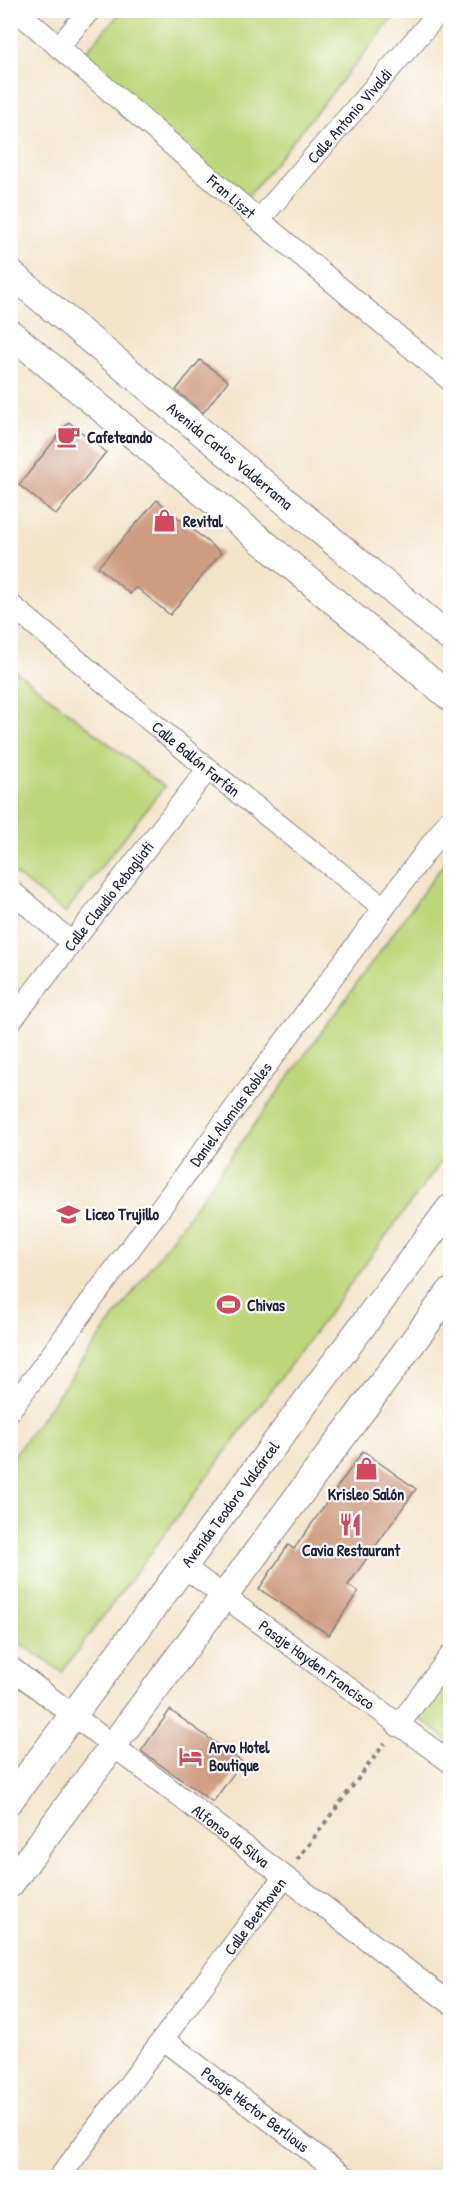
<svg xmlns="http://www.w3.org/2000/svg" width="461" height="2188" viewBox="0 0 461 2188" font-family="'Patrick Hand',sans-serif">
<rect width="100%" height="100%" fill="#fff"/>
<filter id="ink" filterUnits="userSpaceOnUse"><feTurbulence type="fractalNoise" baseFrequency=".0167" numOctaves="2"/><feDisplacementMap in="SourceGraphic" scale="12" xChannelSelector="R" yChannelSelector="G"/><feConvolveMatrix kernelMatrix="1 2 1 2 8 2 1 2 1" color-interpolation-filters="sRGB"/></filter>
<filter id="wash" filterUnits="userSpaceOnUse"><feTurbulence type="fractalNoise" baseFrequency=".008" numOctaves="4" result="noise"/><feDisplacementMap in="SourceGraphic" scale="24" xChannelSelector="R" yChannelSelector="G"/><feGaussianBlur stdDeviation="1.35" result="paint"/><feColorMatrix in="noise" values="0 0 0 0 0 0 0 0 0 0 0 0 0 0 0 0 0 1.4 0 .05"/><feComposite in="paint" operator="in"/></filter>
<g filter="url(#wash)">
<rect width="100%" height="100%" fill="#f2e4c9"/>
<path fill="#bed67a" stroke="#707c5a" stroke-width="1.5" d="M 393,10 L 396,14 L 246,199 L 79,59 L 122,11 Z
M 16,671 L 164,787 L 65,913 L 11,871 L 10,679 Z
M 450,855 L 450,1150 L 62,1672 L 11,1637 L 11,1460 Z
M 450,1672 L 450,1742 L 417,1716 Z"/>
<g id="blocks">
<path fill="#cd9c81" d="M 200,360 L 228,381 L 203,413 L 176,390 Z
M 69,422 L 106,452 L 56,515 L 19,485 Z
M 157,500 L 221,553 L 170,615 L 136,587 L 130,594 L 98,567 Z
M 363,1451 L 416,1489 L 348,1585 L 358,1592 L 329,1635 L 259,1589 L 288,1545 L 294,1549 Z
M 170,1710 L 242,1762 L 213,1802 L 141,1751 Z"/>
</g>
</g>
<g filter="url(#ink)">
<use href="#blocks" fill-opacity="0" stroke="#8a8382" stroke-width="1.5"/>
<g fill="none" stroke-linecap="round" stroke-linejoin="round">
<defs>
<g id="minor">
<path id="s1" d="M 16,10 L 259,220 L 450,380"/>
<path d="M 58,47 L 90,10"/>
<path id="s2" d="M 259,220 L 441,10"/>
<path id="s3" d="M 10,604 L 208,769 L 384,908"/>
<path d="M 10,890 L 72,943"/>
<path id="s4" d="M 10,1022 L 208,769"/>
<path id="s5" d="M 10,1410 L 450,819"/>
<path id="s6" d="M 184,1567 L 450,1762"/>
<path id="s7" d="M 10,1667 L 450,2003"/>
<path d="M 398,1726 L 450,1656"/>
<path id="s8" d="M 163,2039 L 346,2178"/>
<path id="s9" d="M 59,2178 L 284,1877"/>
</g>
<g id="tertiary">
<path id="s10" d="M 10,273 L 450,638"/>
<path d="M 10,333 L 450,697"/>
<path id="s11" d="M 10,1800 L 450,1208"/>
<path d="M 10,1884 L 450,1292"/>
</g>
</defs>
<use href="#minor" stroke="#8a8382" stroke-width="23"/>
<use href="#tertiary" stroke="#8a8382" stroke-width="29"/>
<path stroke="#8a8382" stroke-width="4" stroke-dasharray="4.5 4.5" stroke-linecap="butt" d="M 297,1860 L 385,1743"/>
<use href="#minor" stroke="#fff" stroke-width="21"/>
<use href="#tertiary" stroke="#fff" stroke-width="27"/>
</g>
</g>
<defs>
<symbol id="cafe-bare" viewBox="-9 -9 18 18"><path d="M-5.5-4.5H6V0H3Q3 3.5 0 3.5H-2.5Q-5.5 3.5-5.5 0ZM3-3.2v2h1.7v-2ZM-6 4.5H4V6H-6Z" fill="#d1495b" stroke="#fff" stroke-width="2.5" paint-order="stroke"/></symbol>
<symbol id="shop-bare" viewBox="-9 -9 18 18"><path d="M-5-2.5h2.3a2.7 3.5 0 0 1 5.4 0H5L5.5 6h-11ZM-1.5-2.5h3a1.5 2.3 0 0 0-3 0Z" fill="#d1495b" stroke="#fff" stroke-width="2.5" paint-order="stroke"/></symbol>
<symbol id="school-bare" viewBox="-9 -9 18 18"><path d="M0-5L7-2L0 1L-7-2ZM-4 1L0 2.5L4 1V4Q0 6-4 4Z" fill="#d1495b" stroke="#fff" stroke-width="2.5" paint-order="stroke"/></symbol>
<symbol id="stadium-bare" viewBox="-9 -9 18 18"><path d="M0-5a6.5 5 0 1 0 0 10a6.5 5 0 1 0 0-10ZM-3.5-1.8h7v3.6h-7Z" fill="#d1495b" stroke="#fff" stroke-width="2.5" paint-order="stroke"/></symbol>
<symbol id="restaurant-bare" viewBox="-9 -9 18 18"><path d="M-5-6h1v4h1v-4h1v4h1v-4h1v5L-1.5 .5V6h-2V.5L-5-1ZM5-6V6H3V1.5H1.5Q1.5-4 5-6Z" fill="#d1495b" stroke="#fff" stroke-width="2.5" paint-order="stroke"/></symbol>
<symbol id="hotel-bare" viewBox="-9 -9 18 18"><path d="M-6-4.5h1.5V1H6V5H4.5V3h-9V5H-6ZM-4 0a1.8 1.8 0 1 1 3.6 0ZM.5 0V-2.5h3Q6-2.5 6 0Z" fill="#d1495b" stroke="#fff" stroke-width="2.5" paint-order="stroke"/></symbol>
</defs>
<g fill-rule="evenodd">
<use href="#cafe-bare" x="52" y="420" width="33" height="33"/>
<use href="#shop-bare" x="148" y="504" width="33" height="33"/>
<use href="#school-bare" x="52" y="1198" width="33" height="33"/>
<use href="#stadium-bare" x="212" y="1288" width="33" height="33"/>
<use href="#shop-bare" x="350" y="1452" width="33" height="33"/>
<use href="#restaurant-bare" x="334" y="1508" width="33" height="33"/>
<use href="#hotel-bare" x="174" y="1740" width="33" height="33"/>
</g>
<g text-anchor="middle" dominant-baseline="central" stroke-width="4.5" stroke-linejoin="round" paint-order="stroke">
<g font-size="16" fill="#22223b" stroke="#fff">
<text stroke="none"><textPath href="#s2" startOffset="138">Calle Antonio Vivaldi</textPath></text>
<text stroke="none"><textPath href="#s1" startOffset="285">Fran Liszt</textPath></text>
<text stroke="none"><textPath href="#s10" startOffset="286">Avenida Carlos Valderrama</textPath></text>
<text stroke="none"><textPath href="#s3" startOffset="242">Calle Ballón Farfán</textPath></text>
<text stroke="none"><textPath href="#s4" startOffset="160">Calle Claudio Rebagliati</textPath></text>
<text stroke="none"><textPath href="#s5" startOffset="369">Daniel Alomias Robles</textPath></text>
<text stroke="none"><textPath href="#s11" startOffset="369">Avenida Teodoro Valcárcel</textPath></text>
<text stroke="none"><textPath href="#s6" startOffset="165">Pasaje Hayden Francisco</textPath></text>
<text stroke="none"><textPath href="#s7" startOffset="278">Alfonso da Silva</textPath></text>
<text stroke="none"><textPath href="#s9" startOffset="327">Calle Beethoven</textPath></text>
<text stroke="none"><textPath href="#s8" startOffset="116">Pasaje Héctor Berlious</textPath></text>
</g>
<g font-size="16" font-weight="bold" fill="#22223b" stroke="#fff" text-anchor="start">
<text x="87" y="437">Cafeteando</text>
<text x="183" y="521">Revital</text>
<text x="86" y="1214">Liceo Trujillo</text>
<text x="247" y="1305">Chivas</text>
<text x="366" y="1494" text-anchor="middle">Krisleo Salón</text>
<text x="351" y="1550" text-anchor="middle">Cavia Restaurant</text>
<text x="209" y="1747">Arvo Hotel<tspan x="209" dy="18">Boutique</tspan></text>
</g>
</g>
<rect width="461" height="2188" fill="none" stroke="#fff" stroke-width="36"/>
</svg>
